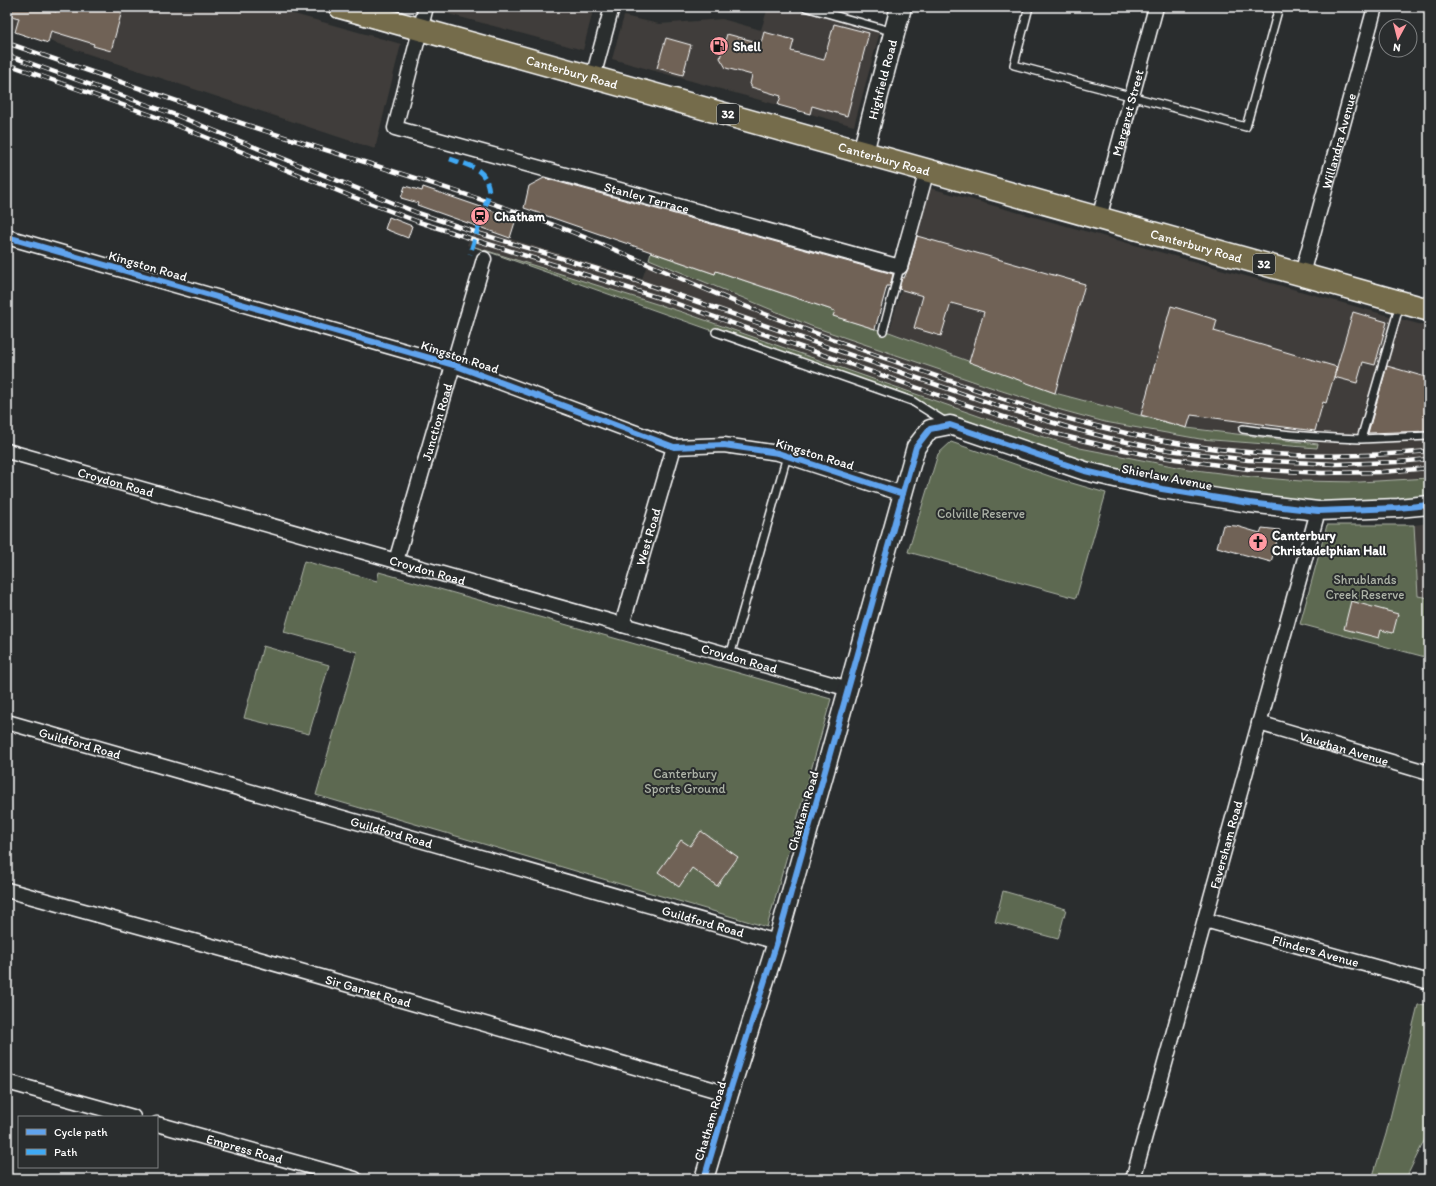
<svg xmlns="http://www.w3.org/2000/svg" width="1436" height="1186" viewBox="0 0 1436 1186" font-family="Itim,sans-serif">
<rect width="100%" height="100%" fill="#2a2d2e"/>
<filter id="ink" filterUnits="userSpaceOnUse"><feTurbulence type="fractalNoise" baseFrequency=".025" numOctaves="2"/><feDisplacementMap in="SourceGraphic" scale="8" xChannelSelector="R" yChannelSelector="G"/><feConvolveMatrix kernelMatrix="1 2 1 2 8 2 1 2 1" color-interpolation-filters="sRGB"/></filter>
<g filter="url(#ink)">
<path fill="#3f3d3a" d="M 7,7 L 269,7 L 401,44 L 375,149 L 7,27 Z
M 442,7 L 594,7 L 583,50 L 441,12 Z
M 768,7 L 803,7 L 881,28 L 854,126 L 612,59 L 624,16 L 659,24 L 722,19 L 761,30 Z
M 930,188 L 1429,327 L 1429,478 L 1360,482 L 1301,481 L 1252,477 L 1188,469 L 1080,448 L 1004,425 L 682,312 L 467,245 L 475,228 L 642,279 L 649,259 L 759,305 L 996,389 L 1105,422 L 1200,439 L 1300,448 L 1318,444 L 1187,428 L 1055,393 L 889,332 Z
M 1429,523 L 1429,598 L 1418,596 L 1414,525 Z"/>
<path fill="#5d6951" stroke="#aeb4a8" d="M 475,247 L 682,312 L 1004,425 L 1080,448 L 1188,469 L 1252,477 L 1301,481 L 1360,482 L 1429,478 L 1429,498 L 1309,504 L 1206,490 L 1083,463 L 1021,441 L 911,406 L 912,401 Z
M 651,252 L 715,274 L 716,271 L 835,311 L 834,316 L 875,329 L 889,332 L 1055,393 L 1187,428 L 1318,444 L 1317,448 L 1200,439 L 1105,422 L 1061,410 L 996,389 L 811,326 L 649,259 Z
M 951,442 L 1058,479 L 1106,493 L 1076,598 L 908,552 L 938,454 Z
M 1327,525 L 1414,525 L 1418,596 L 1429,598 L 1429,658 L 1300,624 Z
M 304,561 L 377,581 L 379,572 L 831,699 L 767,927 L 316,795 L 357,652 L 284,632 Z
M 263,646 L 329,665 L 309,734 L 244,718 Z
M 1003,891 L 1066,909 L 1058,939 L 995,922 Z
M 1429,1004 L 1429,1131 L 1408,1174 L 1407,1179 L 1372,1179 L 1386,1134 L 1418,1005 Z"/>
<path fill="#6f6256" stroke="#fff" d="M 7,7 L 41,7 L 56,12 L 58,7 L 123,7 L 111,51 L 93,46 L 94,44 L 51,31 L 48,43 L 15,32 L 19,18 L 7,15 Z
M 834,24 L 869,33 L 847,116 L 812,106 L 810,114 L 778,105 L 781,96 L 751,87 L 751,85 L 750,84 L 752,75 L 726,68 L 720,58 L 727,34 L 761,43 L 764,32 L 794,40 L 791,51 L 824,60 Z
M 666,38 L 691,45 L 683,75 L 657,68 Z
M 544,178 L 893,274 L 890,286 L 887,286 L 875,329 L 833,316 L 835,311 L 716,271 L 715,274 L 524,208 L 529,186 Z
M 405,186 L 422,191 L 423,187 L 516,219 L 510,238 L 417,205 L 418,203 L 401,198 Z
M 389,217 L 412,226 L 408,238 L 385,229 Z
M 917,236 L 1085,284 L 1055,393 L 969,362 L 984,312 L 951,303 L 941,336 L 914,328 L 923,296 L 899,289 L 902,277 L 904,278 L 908,269 Z
M 1171,306 L 1217,320 L 1214,331 L 1337,367 L 1326,403 L 1323,402 L 1315,431 L 1191,415 L 1187,428 L 1141,415 Z
M 1353,312 L 1387,322 L 1375,365 L 1363,362 L 1357,383 L 1334,377 Z
M 1387,366 L 1429,378 L 1429,431 L 1368,433 Z
M 1223,525 L 1236,526 L 1260,533 L 1262,528 L 1280,530 L 1271,562 L 1217,547 Z
M 1351,601 L 1398,614 L 1393,633 L 1381,630 L 1379,638 L 1344,629 Z
M 701,831 L 738,857 L 717,886 L 692,868 L 679,887 L 658,872 L 681,840 L 690,846 Z"/>
<g fill="none" stroke-linecap="round" stroke-linejoin="round">
<defs>
<path id="service" d="M 805,7 L 894,32
M 1029,7 L 1014,65 L 1246,127 L 1279,7
M 883,331 L 900,267
M 716,332 L 912,401 L 947,423
M 1243,429 C 1282,435 1321,438 1361,439 L 1400,304
M 1361,439 L 1429,436
M 730,656 L 787,456"/>
<g id="minor">
<path id="s1" d="M 426,7 L 395,128 L 900,267 L 927,170"/>
<path d="M 593,77 L 612,7"/>
<path id="s2" d="M 1099,218 L 1156,7"/>
<path d="M 7,237 L 454,365 L 674,447 L 724,445 L 778,453 L 903,494"/>
<path id="s3" d="M 1302,274 L 1375,7"/>
<path id="s4" d="M 7,451 L 849,689"/>
<path id="s5" d="M 396,561 L 484,259"/>
<path id="s6" d="M 622,625 L 674,447"/>
<path id="s7" d="M 7,722 L 777,942"/>
<path id="s8" d="M 1259,723 L 1429,773"/>
<path id="s9" d="M 7,890 L 248,956 L 729,1094"/>
<path id="s10" d="M 1205,920 L 1426,981"/>
<path d="M 7,1082 L 133,1117"/>
<path id="s11" d="M 157,1124 L 355,1179"/>
<path id="s12" d="M 1133,1179 L 1318,511"/>
</g>
<path id="tertiary" d="M 704,1179 L 729,1094 L 777,942 L 916,447 L 930,429 L 950,425 L 1085,471 L 1162,489 L 1249,503 L 1318,511 L 1398,508 L 1429,505"/>
<g id="secondary">
<path id="s13" d="M 863,152 L 901,7"/>
</g>
<g id="primary">
<path id="s14" d="M 340,7 L 1429,310"/>
</g>
</defs>
<use href="#service" stroke="#fff" stroke-width="10"/>
<use href="#minor" stroke="#fff" stroke-width="17"/>
<use href="#tertiary" stroke="#fff" stroke-width="21"/>
<use href="#secondary" stroke="#fff" stroke-width="23"/>
<use href="#primary" stroke="#fff" stroke-width="25"/>
<use href="#service" stroke="#2a2d2e" stroke-width="7"/>
<use href="#minor" stroke="#2a2d2e" stroke-width="14"/>
<use href="#tertiary" stroke="#2a2d2e" stroke-width="18"/>
<use href="#secondary" stroke="#2a2d2e" stroke-width="20"/>
<use href="#primary" stroke="#746c4b" stroke-width="22"/>
<defs>
<path id="rail" d="M 7,43 C 85,69 163,97 241,123 C 345,157 451,187 554,225 C 617,249 678,278 740,304 C 798,328 857,348 916,369 C 980,391 1043,414 1109,429 C 1213,455 1322,461 1429,451
M 7,55 L 173,114 L 418,213 L 481,234 L 637,281 L 998,406 L 1074,429 L 1113,439 L 1161,449 L 1248,460 L 1336,464 L 1398,462 L 1429,459
M 7,64 L 151,115 L 353,197 L 419,222 L 669,301 L 961,403 L 1056,434 L 1106,446 L 1153,456 L 1248,469 L 1322,473 L 1382,472 L 1429,468"/>
</defs>
<use href="#rail" stroke="#fff" stroke-width="4.5"/>
<use href="#rail" stroke="#2a2d2e" stroke-width="3" stroke-dasharray="9" stroke-linecap="butt"/>
<path stroke="#3fa9f5" stroke-width="5" stroke-dasharray="10 5" stroke-linecap="butt" d="M 450,159 C 470,166 488,168 489,194 L 470,254"/>
<defs>
<path id="cycleway" d="M 7,237 L 454,365 L 674,447 L 724,445 L 778,453 L 903,494
M 704,1179 L 729,1094 L 777,942 L 916,447 L 930,429 L 950,425 L 1085,471 L 1162,489 L 1249,503 L 1318,511 L 1398,508 L 1429,505"/>
</defs>
<use href="#cycleway" stroke="#2a2d2e" stroke-width="8"/>
<use href="#cycleway" stroke="#60a3ed" stroke-width="6"/>
</g>
</g>
<defs>
<symbol id="fuel-disc" viewBox="-11 -11 22 22"><circle r="9.5" fill="#ff9aa2" stroke="#2a2d2e"/><path d="M-5.5-6h7V0h2V4h1.3V-2.5L3-4.5l.8-.8L6-3V5H2.5V1h-1V6h-7ZM-4.2-4.7v3.2H.2V-4.7Z" fill="#111"/></symbol>
<symbol id="station-disc" viewBox="-11 -11 22 22"><circle r="9.5" fill="#ff9aa2" stroke="#2a2d2e"/><path d="M-3-6H3Q5-6 5-4V2Q5 4 3 4L4.5 6H3L1.5 4h-3L-3 6H-4.5L-3 4Q-5 4-5 2V-4Q-5-6-3-6ZM-3.5-4v3h7v-3ZM-3.5 1v1.5H-2V1ZM2 1v1.5H3.5V1Z" fill="#111"/></symbol>
<symbol id="church-disc" viewBox="-11 -11 22 22"><circle r="9.5" fill="#ff9aa2" stroke="#2a2d2e"/><path d="M-1.2-6h2.4v3.5h3.3v2.4h-3.3V6h-2.4V-.1h-3.3v-2.4h3.3Z" fill="#111"/></symbol>
</defs>
<g fill-rule="evenodd">
<use href="#fuel-disc" x="708" y="35" width="22" height="22"/>
<use href="#station-disc" x="469" y="205" width="22" height="22"/>
<use href="#church-disc" x="1247" y="531" width="22" height="22"/>
</g>
<g text-anchor="middle" dominant-baseline="central" stroke-width="4" stroke-linejoin="round" paint-order="stroke">
<g fill="#2a2d2e" stroke="#bfc0c0" stroke-width="1">
<rect x="717" y="104" width="22" height="20" rx="3"/>
<rect x="1253" y="254" width="22" height="20" rx="3"/>
</g>
<g font-size="12" font-weight="bold" fill="#fff">
<text x="728" y="114">32</text>
<text x="1264" y="264">32</text>
</g>
<g font-size="13" font-weight="bold" fill="#fff" stroke="#2a2d2e" text-anchor="start">
<text x="733" y="46">Shell</text>
<text x="494" y="216">Chatham</text>
<text x="1272" y="535">Canterbury<tspan x="1272" dy="15">Christadelphian Hall</tspan></text>
</g>
<g font-size="13" fill="#fff" stroke="#2a2d2e">
<text stroke="none"><textPath href="#s14" startOffset="241">Canterbury Road</textPath></text>
<text stroke="none"><textPath href="#s13" startOffset="75">Highfield Road</textPath></text>
<text stroke="none"><textPath href="#s2" startOffset="109">Margaret Street</textPath></text>
<text stroke="none"><textPath href="#s3" startOffset="138">Willandra Avenue</textPath></text>
<text stroke="none"><textPath href="#s14" startOffset="565">Canterbury Road</textPath></text>
<text stroke="none"><textPath href="#s1" startOffset="386">Stanley Terrace</textPath></text>
<text stroke="none"><textPath href="#s14" startOffset="889">Canterbury Road</textPath></text>
<text transform="translate(148 266) rotate(16)">Kingston Road</text>
<text transform="translate(460 357) rotate(18)">Kingston Road</text>
<text stroke="none"><textPath href="#s5" startOffset="145">Junction Road</textPath></text>
<text transform="translate(815 454) rotate(17)">Kingston Road</text>
<text transform="translate(1167 477) rotate(11)">Shierlaw Avenue</text>
<text stroke="none"><textPath href="#s4" startOffset="113">Croydon Road</textPath></text>
<text stroke="none"><textPath href="#s6" startOffset="92">West Road</textPath></text>
<text stroke="none"><textPath href="#s4" startOffset="437">Croydon Road</textPath></text>
<text stroke="none"><textPath href="#s4" startOffset="761">Croydon Road</textPath></text>
<text stroke="none"><textPath href="#s7" startOffset="76">Guildford Road</textPath></text>
<text stroke="none"><textPath href="#s8" startOffset="89">Vaughan Avenue</textPath></text>
<text transform="translate(803 811) rotate(-74)">Chatham Road</text>
<text stroke="none"><textPath href="#s7" startOffset="400">Guildford Road</textPath></text>
<text stroke="none"><textPath href="#s12" startOffset="347">Faversham Road</textPath></text>
<text stroke="none"><textPath href="#s7" startOffset="724">Guildford Road</textPath></text>
<text stroke="none"><textPath href="#s10" startOffset="115">Flinders Avenue</textPath></text>
<text stroke="none"><textPath href="#s9" startOffset="375">Sir Garnet Road</textPath></text>
<text transform="translate(710 1121) rotate(-73)">Chatham Road</text>
<text stroke="none"><textPath href="#s11" startOffset="91">Empress Road</textPath></text>
</g>
<g font-size="13" fill="#aeb4a8" stroke="#2a2d2e">
<text x="981" y="513">Colville Reserve</text>
<text x="1365" y="579">Shrublands<tspan x="1365" dy="15">Creek Reserve</tspan></text>
<text x="685" y="773">Canterbury<tspan x="685" dy="15">Sports Ground</tspan></text>
</g>
</g>
<rect width="1436" height="1186" fill="none" stroke="#2a2d2e" stroke-width="24"/>
<rect x="12" y="12" width="1412" height="1162" fill="none" stroke="#fff" stroke-width="1.5" filter="url(#ink)"/>
<rect x="18" y="1116" width="140" height="52" fill="#2a2d2e" stroke="#7f8182"/>
<rect x="26" y="1129" width="20" height="6" fill="#60a3ed" stroke="#7f8182"/>
<text x="54" y="1136" font-size="12" fill="#ffffff">Cycle path</text>
<rect x="26" y="1149" width="20" height="6" fill="#3fa9f5" stroke="#7f8182"/>
<text x="54" y="1156" font-size="12" fill="#ffffff">Path</text>
<g transform="translate(1398 38) rotate(187)"><circle r="19" fill="#2a2d2e" stroke="#7f8182"/>
<path d="M0-3L7 15L0 10L-7 15Z" fill="#ff9aa2"/>
<text y="-6" font-size="11" font-weight="bold" text-anchor="middle" fill="#ffffff">N</text>
</g>
</svg>
